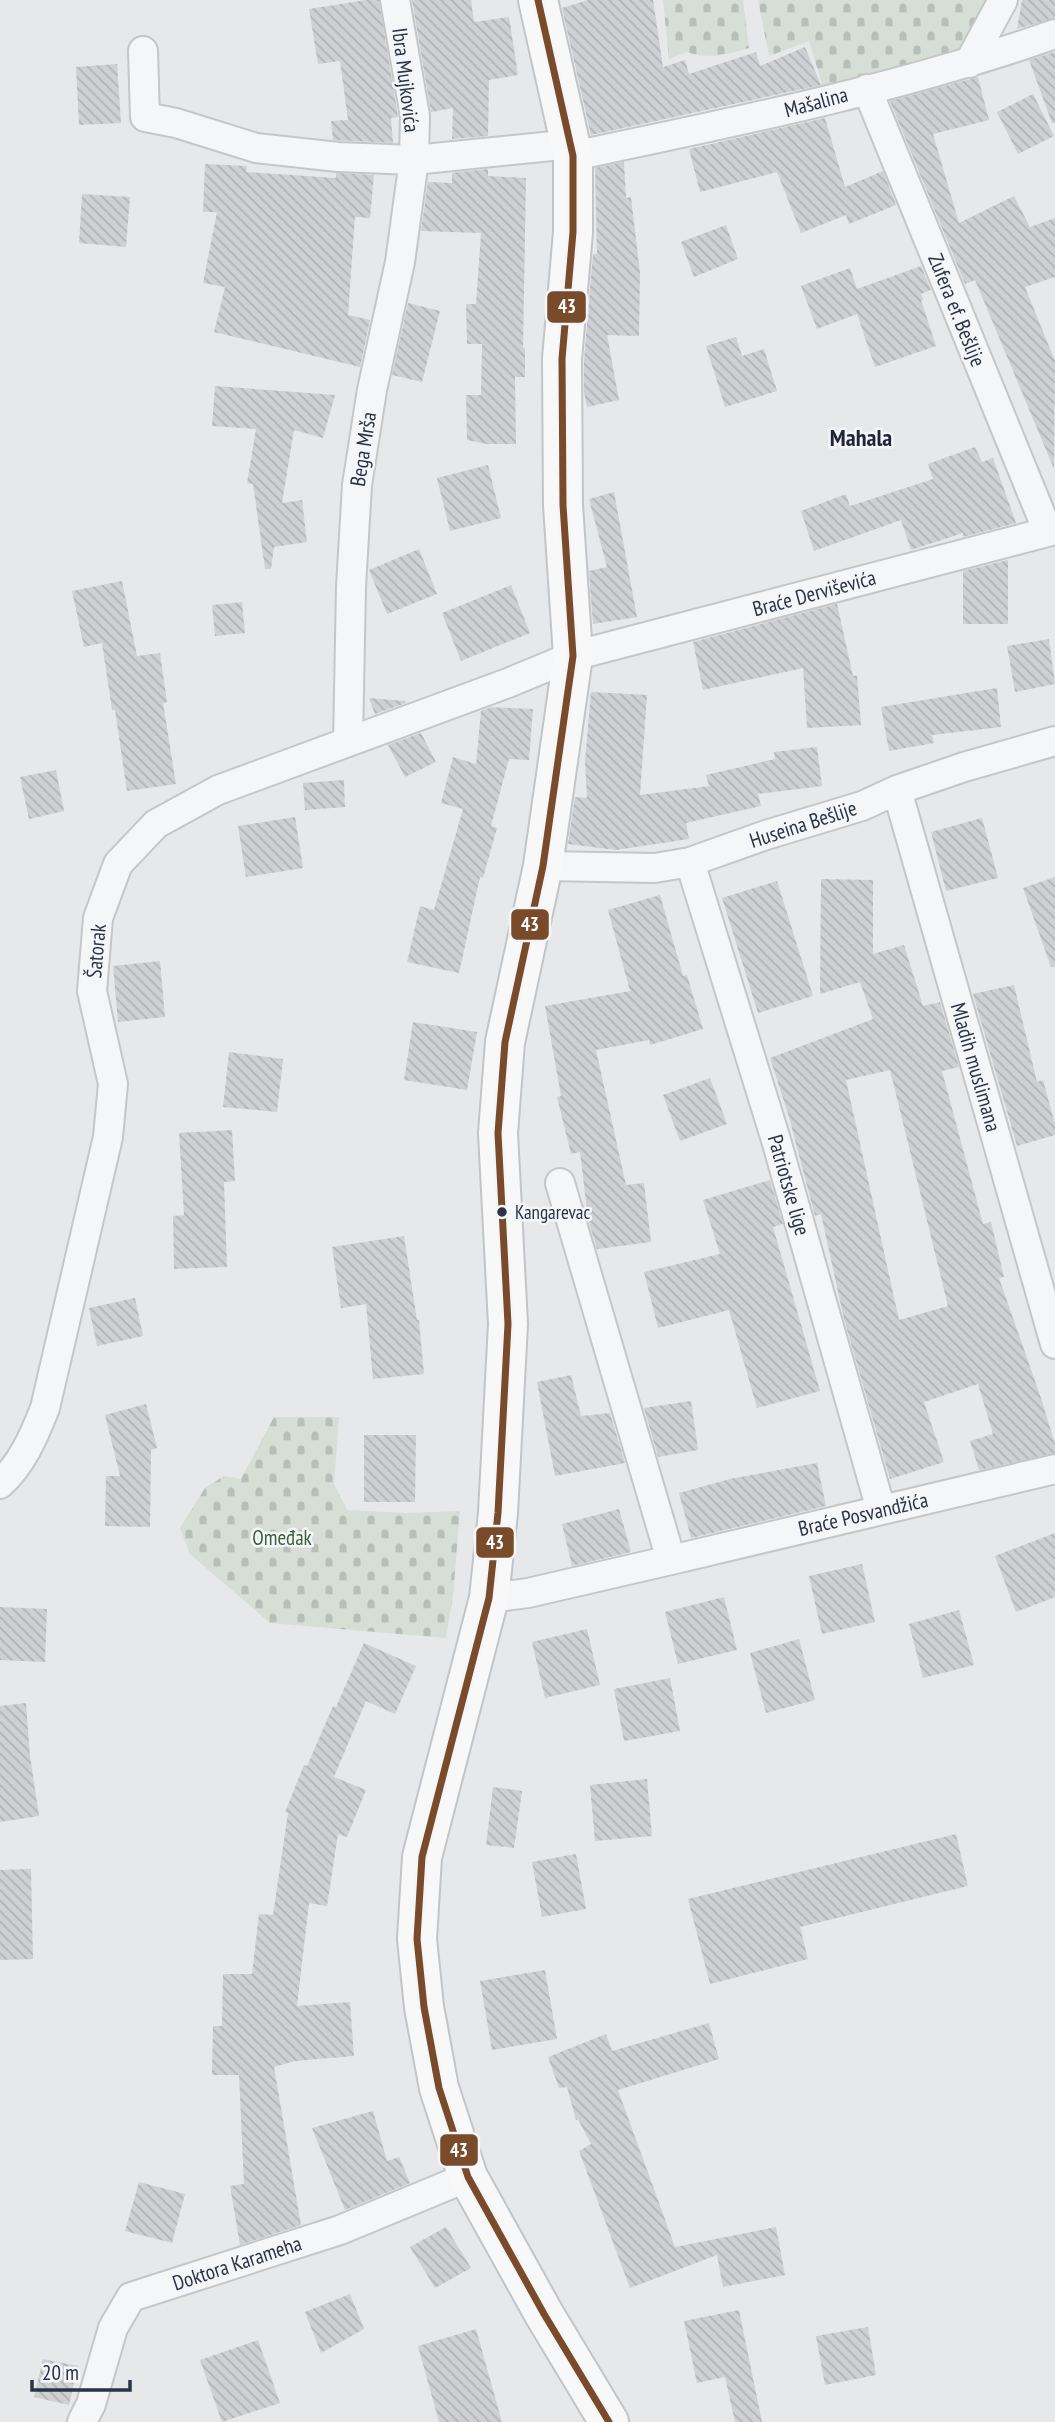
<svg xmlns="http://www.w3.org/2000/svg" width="1055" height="2422" viewBox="0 0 1055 2422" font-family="'PT Sans Narrow',sans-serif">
<defs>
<pattern id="cemetery-stones" width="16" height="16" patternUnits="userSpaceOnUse" patternTransform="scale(1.75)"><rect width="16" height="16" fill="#d6ded6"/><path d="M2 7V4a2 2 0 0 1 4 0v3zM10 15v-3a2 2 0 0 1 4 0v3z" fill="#b8bfb9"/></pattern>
<pattern id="building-back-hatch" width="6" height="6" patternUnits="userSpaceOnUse" patternTransform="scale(1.75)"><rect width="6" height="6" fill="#ced0d3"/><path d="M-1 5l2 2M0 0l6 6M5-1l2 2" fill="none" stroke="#b1b3b6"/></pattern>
</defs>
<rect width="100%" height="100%" fill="#e6e8ea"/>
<path fill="url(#cemetery-stones)" d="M 663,0 L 743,0 L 749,48 C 727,54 708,60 687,52 L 669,59 Z
M 758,0 L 1002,0 L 969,63 L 827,100 L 809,41 L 769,56 Z
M 274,1417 L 339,1417 L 334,1484 L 347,1510 L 407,1513 L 460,1511 L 453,1596 L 446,1638 L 270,1623 L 190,1554 L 180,1528 L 205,1488 L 224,1476 L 241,1479 Z"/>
<path fill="url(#building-back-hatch)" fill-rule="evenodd" d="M 366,0 L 379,0 L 398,117 L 391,118 L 393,143 L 333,140 L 331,121 L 348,120 L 340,61 L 318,64 L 309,9 Z
M 412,0 L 471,0 L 474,22 L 509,17 L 518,75 L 489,80 L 488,136 L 452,139 L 453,108 L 431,112 Z
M 588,0 L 653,0 L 663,67 L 685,60 L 689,74 L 756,52 L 760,66 L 805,47 L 821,85 L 591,135 L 562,8 Z
M 1022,0 L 1055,0 L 1055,18 L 1017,29 Z
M 1055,52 L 1055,123 L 1052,123 L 1029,60 Z
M 117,64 L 121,123 L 79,125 L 76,67 Z
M 978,77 L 989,120 L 933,134 L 959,223 L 1014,196 L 1030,227 L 1055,218 L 1055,277 L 1025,287 L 1055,361 L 1054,469 L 975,280 L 965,284 L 890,101 Z
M 1033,94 L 1054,136 L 1018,154 L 997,112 Z
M 825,118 L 845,187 L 883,171 L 896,205 L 849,224 L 846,215 L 801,233 L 777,172 L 700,192 L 689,149 Z
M 624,162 L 626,198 L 631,197 L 640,273 L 639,336 L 607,335 L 619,400 L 587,407 L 584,392 L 584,360 L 593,254 L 597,254 L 595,168 Z
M 205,164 L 247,166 L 246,172 L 336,178 L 336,173 L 374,175 L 370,218 L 355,217 L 348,315 L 370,320 L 360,367 L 214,332 L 225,287 L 203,283 L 217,212 L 203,212 Z
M 488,169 L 488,176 L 526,178 L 523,348 L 525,348 L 525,377 L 515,377 L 516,444 L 487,444 L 467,440 L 466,395 L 481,395 L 482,344 L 467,344 L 466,304 L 476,304 L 481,233 L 421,231 L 428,182 L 452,183 L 452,173 Z
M 82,194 L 130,197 L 126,247 L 79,243 Z
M 726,225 L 738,259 L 694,277 L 681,242 Z
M 921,266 L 931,290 L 921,294 L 923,300 L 921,300 L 936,346 L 875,367 L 857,314 L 817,329 L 801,286 L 850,268 L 857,289 Z
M 408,303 L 440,311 L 422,382 L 392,375 Z
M 736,337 L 742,356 L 764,349 L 777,391 L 725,407 L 706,346 Z
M 215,386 L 335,395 L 323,438 L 294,430 L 282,503 L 302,500 L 307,542 L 274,547 L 271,569 L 265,569 L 253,484 L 247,483 L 256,429 L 212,426 Z
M 975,447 L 982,462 L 993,458 L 1016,523 L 963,537 L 963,533 L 911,550 L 901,520 L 814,551 L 801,511 L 846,494 L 850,506 L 933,479 L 928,464 Z
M 488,465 L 501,518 L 450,531 L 437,478 Z
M 614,492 L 637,617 L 593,624 L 589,571 L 607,567 L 589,499 Z
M 419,549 L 437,594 L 387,614 L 369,570 Z
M 1008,560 L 1008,624 L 963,624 L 963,571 Z
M 122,581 L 137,656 L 160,653 L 167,702 L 163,703 L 176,784 L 127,791 L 115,710 L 112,710 L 102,643 L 84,647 L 72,591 Z
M 511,585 L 530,633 L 461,661 L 442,613 Z
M 242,602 L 245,633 L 215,636 L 212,605 Z
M 837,604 L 853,676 L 857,675 L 861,725 L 807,728 L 803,668 L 703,690 L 693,642 Z
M 1049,639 L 1055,684 L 1015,692 L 1007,646 Z
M 997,688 L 1001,727 L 932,735 L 934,743 L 889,751 L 881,707 Z
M 591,692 L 647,695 L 640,795 L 709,786 L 706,775 L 775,759 L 774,752 L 817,747 L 822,786 L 758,794 L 761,806 L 686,823 L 689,839 L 616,850 L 568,844 L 575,797 L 587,798 L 585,761 Z
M 369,698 L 405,701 L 406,703 L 375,714 Z
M 492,707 L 533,709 L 529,760 L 509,759 L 491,826 L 497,828 L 483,878 L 480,877 L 459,973 L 407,962 L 420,906 L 434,910 L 463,809 L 441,803 L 453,757 L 476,764 L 481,711 Z
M 421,733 L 436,762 L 405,777 L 388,745 Z
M 56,770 L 64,811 L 29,819 L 20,777 Z
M 344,780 L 345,807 L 305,810 L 303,783 Z
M 295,817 L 303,868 L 246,877 L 238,826 Z
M 982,818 L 998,878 L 946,891 L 931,832 Z
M 1055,877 L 1055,967 L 1051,967 L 1023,888 Z
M 821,879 L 873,880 L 873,954 L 904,945 L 923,1006 L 940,1002 L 959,1067 L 942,1071 L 983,1224 L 991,1222 L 1004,1277 L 999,1278 L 1041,1398 L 1055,1444 L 1055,1453 L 979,1470 L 970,1441 L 993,1434 L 978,1384 L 924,1402 L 944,1462 L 890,1479 L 844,1319 L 821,1214 L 815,1216 L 789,1117 L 770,1058 L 873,1019 L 860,982 L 820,994 ZM 890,1070 L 948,1306 L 899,1320 L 846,1080 Z
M 777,881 L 813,996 L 758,1013 L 722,898 Z
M 660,895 L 683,976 L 687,975 L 703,1029 L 650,1045 L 649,1040 L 596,1050 L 626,1185 L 644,1183 L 651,1242 L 597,1249 L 588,1219 L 580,1152 L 571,1154 L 557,1097 L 561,1096 L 545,1006 L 630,991 L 608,910 Z
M 160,961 L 165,1017 L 118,1022 L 113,966 Z
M 1014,985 L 1037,1082 L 1043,1080 L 1055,1124 L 1055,1135 L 1017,1146 L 973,994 Z
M 413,1022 L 477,1032 L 467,1090 L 404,1080 Z
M 229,1052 L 283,1059 L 277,1112 L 223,1107 Z
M 710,1078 L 727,1124 L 680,1141 L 663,1095 Z
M 232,1130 L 235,1181 L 224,1182 L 227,1267 L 174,1269 L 173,1216 L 184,1215 L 179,1133 Z
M 770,1180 L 783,1224 L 773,1227 L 820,1391 L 757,1408 L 729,1310 L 658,1328 L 644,1272 L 720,1254 L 703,1200 Z
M 404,1236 L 417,1320 L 419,1320 L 424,1374 L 373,1379 L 366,1304 L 341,1308 L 332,1247 Z
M 135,1298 L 143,1336 L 97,1346 L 89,1308 Z
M 571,1375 L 581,1416 L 610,1413 L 625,1463 L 555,1476 L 537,1382 Z
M 691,1401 L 698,1450 L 658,1457 L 644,1408 Z
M 146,1404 L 157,1448 L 151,1450 L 150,1527 L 105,1526 L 106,1476 L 120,1476 L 105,1415 Z
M 364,1435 L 416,1435 L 415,1502 L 364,1502 Z
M 817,1463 L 826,1506 L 691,1538 L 679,1493 L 730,1479 Z
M 619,1509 L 631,1552 L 572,1566 L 562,1524 Z
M 1055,1533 L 1055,1597 L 1016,1612 L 995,1556 Z
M 862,1564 L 875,1622 L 822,1634 L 809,1576 Z
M 724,1597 L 737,1650 L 678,1664 L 665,1612 Z
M 0,1607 L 47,1609 L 45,1662 L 0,1660 Z
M 959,1610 L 974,1665 L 923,1678 L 909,1624 Z
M 587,1629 L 600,1685 L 545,1698 L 532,1642 Z
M 799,1639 L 815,1700 L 766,1713 L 750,1653 Z
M 364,1643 L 416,1666 L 395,1714 L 366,1701 L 334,1777 L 366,1790 L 347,1837 L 338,1834 L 327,1906 L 309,1903 L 297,2006 L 350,2002 L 354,2056 L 295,2061 L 274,2067 L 301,2225 L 240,2245 L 230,2186 L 244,2184 L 239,2075 L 212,2075 L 213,2026 L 222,2026 L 223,1974 L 252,1974 L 259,1914 L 273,1915 L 288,1813 L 285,1812 L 304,1765 L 307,1766 L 333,1706 L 336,1707 Z
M 670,1678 L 680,1731 L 624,1741 L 614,1689 Z
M 26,1703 L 30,1756 L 39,1816 L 0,1822 L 0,1706 Z
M 647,1779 L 652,1836 L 595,1841 L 590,1785 Z
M 493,1787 L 522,1791 L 514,1848 L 486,1845 Z
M 956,1834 L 968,1886 L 800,1927 L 808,1959 L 710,1984 L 688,1899 Z
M 576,1854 L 586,1909 L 542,1917 L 532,1862 Z
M 31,1869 L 33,1959 L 0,1960 L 0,1870 Z
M 545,1970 L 557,2039 L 492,2050 L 480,1981 Z
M 709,2023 L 719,2059 L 618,2090 L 675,2247 L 776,2227 L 785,2275 L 723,2287 L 717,2255 L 630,2288 L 579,2151 L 591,2144 L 578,2119 L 576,2120 L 567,2087 L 559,2088 L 548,2057 L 606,2034 L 612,2051 Z
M 373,2111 L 387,2161 L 399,2157 L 410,2183 L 345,2210 L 312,2128 Z
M 139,2182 L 185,2194 L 172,2243 L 125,2231 Z
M 446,2227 L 471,2268 L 435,2288 L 410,2247 Z
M 350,2294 L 364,2329 L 321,2353 L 305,2312 Z
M 739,2310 L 762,2422 L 735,2422 L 725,2377 L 697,2383 L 684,2321 Z
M 868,2327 L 876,2375 L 825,2385 L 816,2336 Z
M 476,2329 L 502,2422 L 439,2422 L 418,2346 Z
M 258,2340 L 280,2403 L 222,2422 L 200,2360 Z
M 43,2359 L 78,2366 L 69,2405 L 34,2397 Z"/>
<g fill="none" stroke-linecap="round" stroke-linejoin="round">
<defs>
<path id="minor" d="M 143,51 L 145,117 L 176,123 L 256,148 L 338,157 L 414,160 L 572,144
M 969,63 L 1003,0
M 867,89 L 1048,532
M 573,156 C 735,122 899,89 1055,34
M 348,742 L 351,587 L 357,485 L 372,390 L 400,262 L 414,160 L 415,116 L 395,0
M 897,790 L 1055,1344
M 690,862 L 776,1140 L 881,1510
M 543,866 L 655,868 L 690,862 L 766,835 L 862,806 L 897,790 L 964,767 L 1055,741
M 560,1183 L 671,1560
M 0,1484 C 22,1464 34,1436 45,1408 L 108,1137 L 113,1084 L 92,991 L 98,918 L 118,864 L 156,824 L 218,790 L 508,683 L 573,656 L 1055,530
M 489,1598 L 528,1593 L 671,1560 L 1055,1469
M 82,2422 L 91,2404 L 113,2328 L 131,2297 L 340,2230 L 468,2177"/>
<path id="primary" d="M 538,0 L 573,156 L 573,232 L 562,359 L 563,505 L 573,656 L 543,866 L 505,1042 L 498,1133 L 508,1324 L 498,1513 L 489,1598 L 422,1857 L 417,1939 L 424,2007 L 439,2088 L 468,2177 L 544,2314 L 609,2422"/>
</defs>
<use href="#minor" stroke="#c4c6c8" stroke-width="32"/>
<use href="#primary" stroke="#c2c5c8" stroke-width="42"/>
<use href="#minor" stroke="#f5f6f7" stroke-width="28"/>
<use href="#primary" stroke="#f8f8f8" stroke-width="38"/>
<defs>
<path id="bus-1" d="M 538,0 L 573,156 L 573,232 L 562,359 L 563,505 L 573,656 L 543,866 L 505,1042 L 498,1133 L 508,1324 L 498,1513 L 489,1598 L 422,1857 L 417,1939 L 424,2007 L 439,2088 L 468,2177 L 544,2314 L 609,2422"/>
</defs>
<use href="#bus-1" stroke="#f4f6f9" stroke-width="12"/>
<use href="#bus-1" stroke="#7a4b2a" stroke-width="7"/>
</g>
<circle fill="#2b3445" stroke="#f4f6f9" stroke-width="2.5" cx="502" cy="1212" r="6"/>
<g text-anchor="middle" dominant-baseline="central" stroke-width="5" stroke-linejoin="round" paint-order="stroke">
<g font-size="19" fill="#2b3445" stroke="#f4f6f9" text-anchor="start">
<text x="515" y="1212">Kangarevac</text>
</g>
<g font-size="21" fill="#2b3445" stroke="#f4f6f9">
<text transform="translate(406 80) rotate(83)">Ibra Mujkovića</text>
<text transform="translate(816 102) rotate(-15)">Mašalina</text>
<text transform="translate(957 310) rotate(68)">Zufera ef. Bešlije</text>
<text transform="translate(363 449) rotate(-81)">Bega Mrša</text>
<text transform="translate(814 593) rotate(-15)">Braće Derviševića</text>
<text transform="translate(803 824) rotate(-18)">Huseina Bešlije</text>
<text transform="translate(96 951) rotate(-85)">Šatorak</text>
<text transform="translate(976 1067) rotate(74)">Mladih muslimana</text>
<text transform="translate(789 1185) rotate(74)">Patriotske lige</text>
<text transform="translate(863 1514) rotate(-13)">Braće Posvandžića</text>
<text transform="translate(237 2263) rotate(-18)">Doktora Karameha</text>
</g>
<g font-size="21" fill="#3f6138" stroke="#f4f6f9">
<text x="282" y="1537">Omeđak</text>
</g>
<g font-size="24" font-weight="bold" fill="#1d2536" stroke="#f4f6f9">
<text x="861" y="437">Mahala</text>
</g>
</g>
<g stroke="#f4f6f9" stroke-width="2.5">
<rect x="546" y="290" width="41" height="34" rx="7" fill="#7a4b2a"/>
<rect x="510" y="908" width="40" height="33" rx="7" fill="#7a4b2a"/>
<rect x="475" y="1526" width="40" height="33" rx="7" fill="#7a4b2a"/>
<rect x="439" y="2133" width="40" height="34" rx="7" fill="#7a4b2a"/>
</g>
<g font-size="19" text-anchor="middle" font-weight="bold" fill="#fff">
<text x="567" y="313">43</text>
<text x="530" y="931">43</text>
<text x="495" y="1549">43</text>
<text x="459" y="2157">43</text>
</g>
<path d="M32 2380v10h98v-10" fill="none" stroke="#2b3445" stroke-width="3.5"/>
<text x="42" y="2380" font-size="21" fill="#2b3445" stroke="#f4f6f9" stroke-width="5" paint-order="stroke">20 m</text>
</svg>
